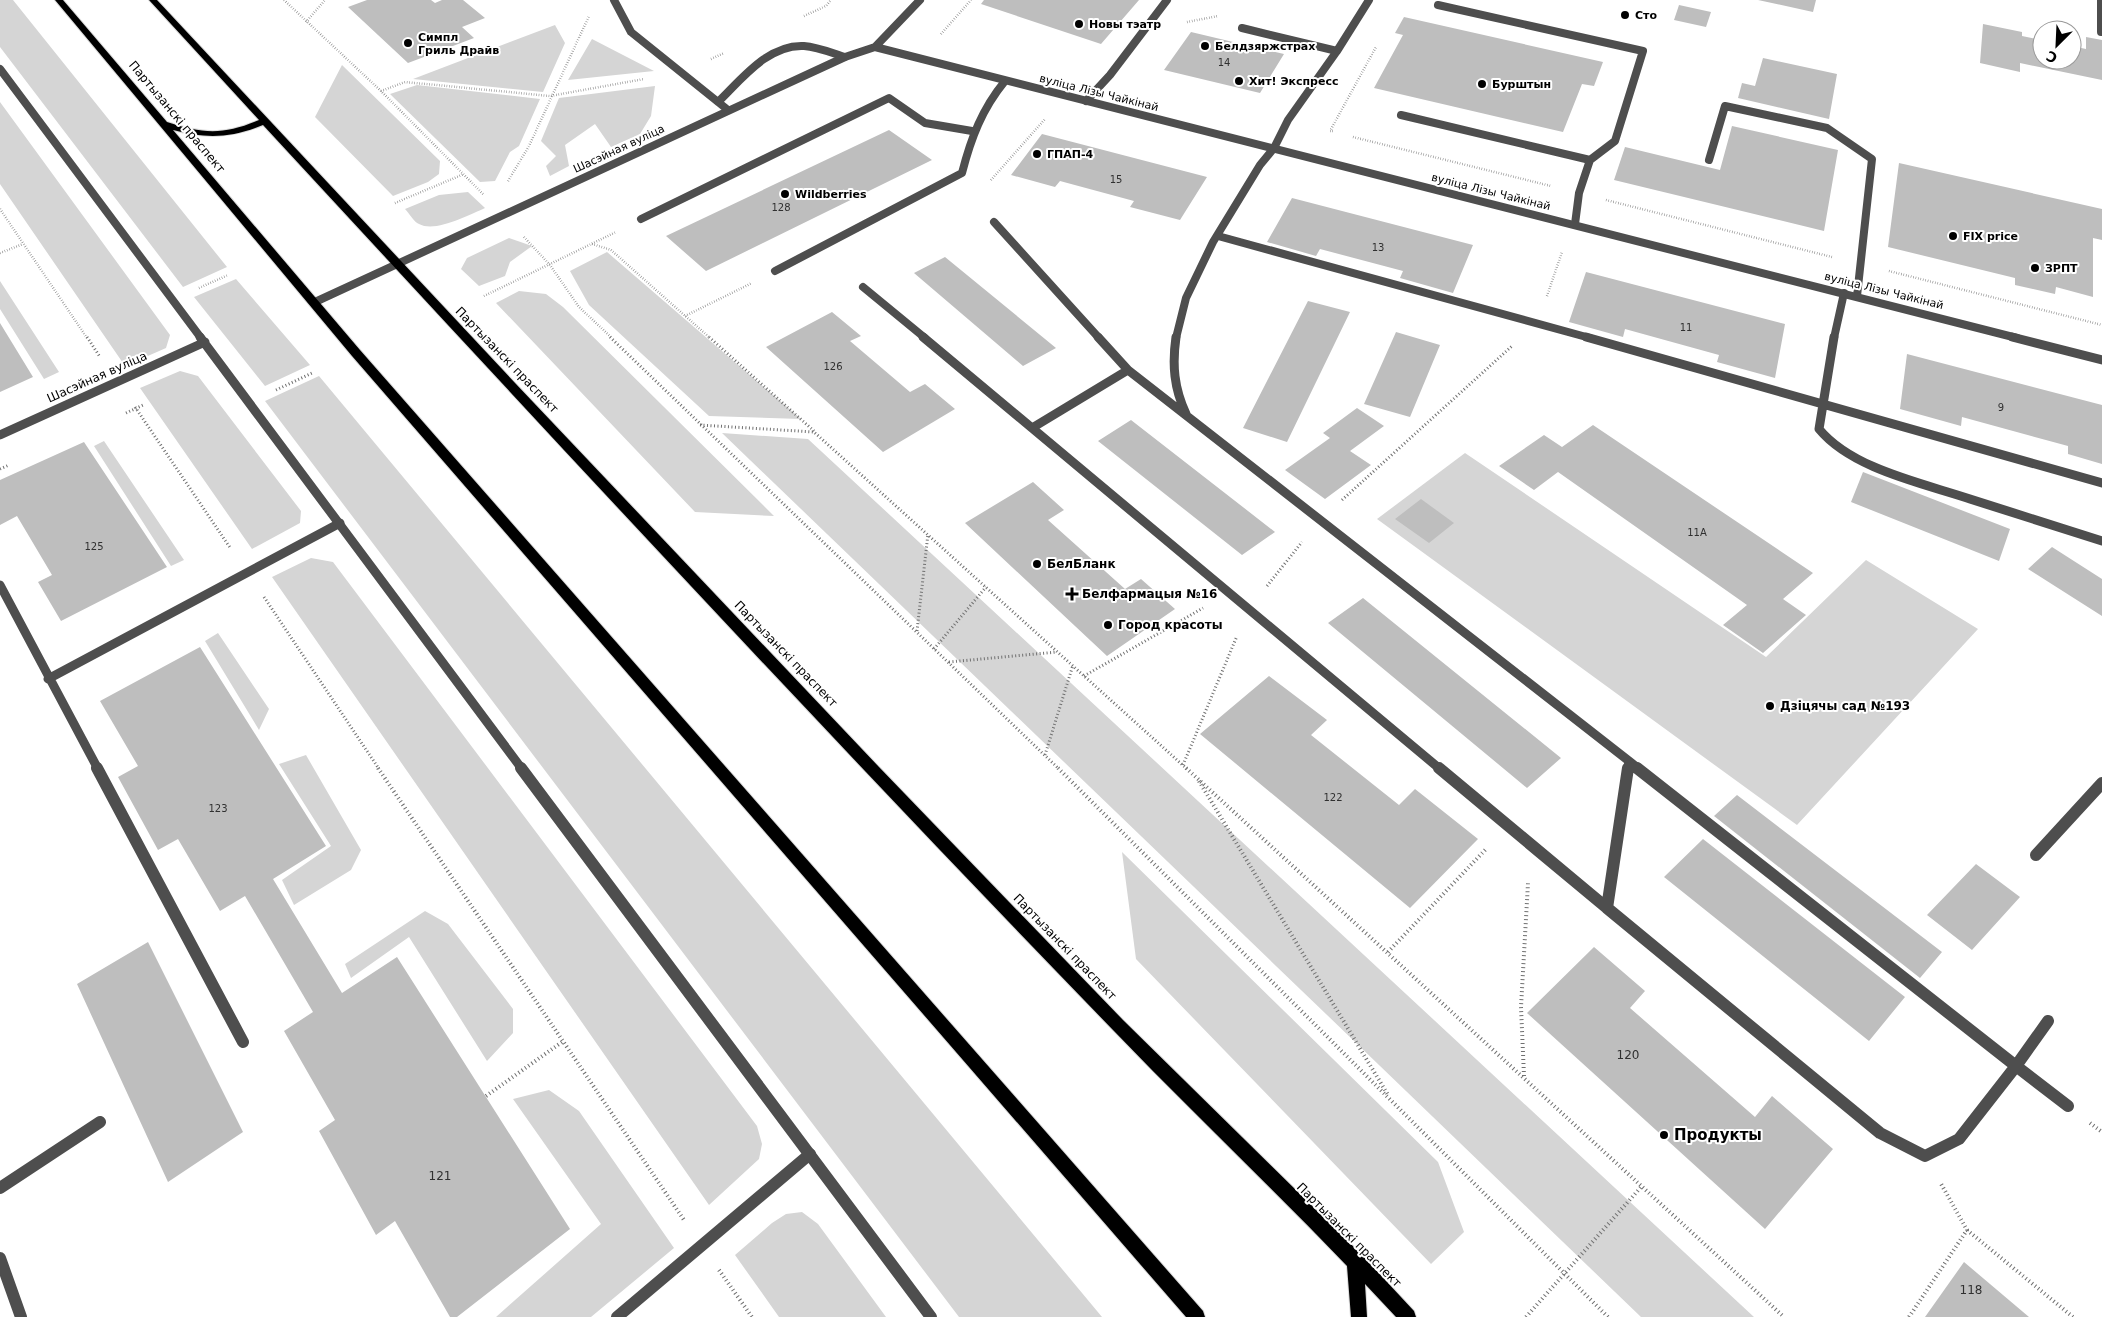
<svg xmlns="http://www.w3.org/2000/svg" width="2102" height="1317" viewBox="0 0 2102 1317" font-family="'DejaVu Sans',sans-serif">
<rect width="100%" height="100%" fill="#fff"/>
<path fill="#d5d5d5" d="M 0,0 L 13,0 L 227,267 L 183,287 L 0,47 Z
M 555,25 L 565,43 L 543,92 L 413,79 Z
M 592,39 L 654,71 L 568,80 Z
M 342,65 L 440,161 L 439,174 L 428,182 L 393,196 L 315,117 Z
M 417,85 L 540,99 L 519,146 L 510,152 L 495,181 L 480,182 L 390,94 Z
M 655,86 L 651,116 L 640,134 L 611,147 L 595,124 L 565,145 L 569,166 L 550,176 L 546,166 L 556,156 L 541,141 L 559,98 Z
M 0,102 L 170,335 L 166,348 L 125,366 L 0,184 Z
M 468,192 L 485,208 C 469,215 435,233 419,224 C 414,222 409,213 405,209 L 439,195 Z
M 509,238 L 532,246 L 510,262 L 505,276 L 479,286 L 461,269 L 467,258 Z
M 607,252 L 801,419 L 709,416 L 589,305 L 570,271 Z
M 236,279 L 310,365 L 265,386 L 194,297 Z
M 0,281 L 59,372 L 44,379 L 0,309 Z
M 519,291 L 546,294 L 563,307 L 774,516 L 695,512 L 496,303 Z
M 180,371 L 198,376 L 301,511 L 300,523 L 252,549 L 140,388 Z
M 319,376 L 1102,1317 L 959,1317 L 265,401 Z
M 722,433 L 808,439 L 1754,1317 L 1641,1317 Z
M 104,441 L 184,560 L 171,566 L 94,446 Z
M 1465,453 L 1766,657 L 1866,560 L 1978,629 L 1797,825 L 1377,519 Z
M 311,558 L 333,562 L 757,1126 L 762,1144 L 759,1159 L 709,1205 L 272,577 Z
M 218,633 L 269,709 L 259,730 L 205,641 Z
M 306,755 L 361,850 L 351,870 L 294,905 L 282,880 L 331,846 L 279,764 Z
M 1122,852 L 1438,1162 L 1464,1232 L 1431,1264 L 1136,959 Z
M 425,911 L 448,924 L 513,1009 L 513,1033 L 487,1061 L 409,937 L 351,978 L 345,964 Z
M 549,1090 L 579,1111 L 674,1248 L 591,1317 L 496,1317 L 601,1224 L 513,1099 Z
M 802,1212 L 818,1224 L 886,1317 L 779,1317 L 735,1255 L 772,1223 L 786,1214 Z"/>
<path fill="#bebebe" d="M 367,0 L 431,0 L 435,3 L 442,0 L 463,0 L 485,18 L 462,27 L 474,38 L 408,63 L 348,7 Z
M 984,0 L 1139,0 L 1101,44 L 981,4 Z
M 1758,0 L 1816,0 L 1813,12 Z
M 1679,5 L 1711,12 L 1706,27 L 1674,20 Z
M 1404,17 L 1603,62 L 1594,86 L 1582,84 L 1563,132 L 1374,88 L 1403,35 L 1395,33 Z
M 1983,24 L 2022,32 L 2022,36 L 2042,40 L 2042,60 L 2072,60 L 2072,46 L 2086,49 L 2086,37 L 2102,40 L 2102,80 L 2020,63 L 2020,72 L 1980,63 Z
M 1191,32 L 1284,54 L 1260,93 L 1164,70 Z
M 1763,58 L 1837,74 L 1829,119 L 1738,98 L 1742,83 L 1755,86 Z
M 1732,126 L 1838,150 L 1824,231 L 1614,180 L 1625,147 L 1720,170 Z
M 889,130 L 932,160 L 706,271 L 666,236 Z
M 1042,134 L 1207,177 L 1180,220 L 1130,207 L 1134,201 L 1060,181 L 1055,187 L 1011,175 Z
M 1899,163 L 2102,209 L 2102,240 L 2093,238 L 2093,297 L 2056,287 L 2055,294 L 2015,285 L 2015,278 L 1888,247 Z
M 1292,198 L 1473,245 L 1453,293 L 1400,278 L 1403,271 L 1320,249 L 1316,256 L 1267,242 Z
M 945,257 L 1056,348 L 1023,366 L 914,273 Z
M 1586,272 L 1785,324 L 1775,378 L 1717,362 L 1719,355 L 1625,329 L 1623,337 L 1569,322 Z
M 1308,301 L 1350,312 L 1287,442 L 1243,428 Z
M 832,312 L 861,336 L 850,341 L 910,392 L 925,384 L 955,409 L 883,452 L 766,347 Z
M 0,323 L 33,377 L 0,392 Z
M 1396,332 L 1440,345 L 1410,417 L 1364,404 Z
M 1907,354 L 2102,405 L 2102,464 L 2068,454 L 2068,446 L 1962,417 L 1961,426 L 1900,409 Z
M 1357,408 L 1384,426 L 1350,451 L 1371,465 L 1325,499 L 1285,470 L 1330,438 L 1323,433 Z
M 1131,420 L 1275,532 L 1242,555 L 1098,441 Z
M 1593,425 L 1813,573 L 1783,599 L 1806,615 L 1763,653 L 1723,625 L 1747,605 L 1558,472 L 1534,490 L 1499,466 L 1544,435 L 1562,447 Z
M 84,442 L 167,567 L 61,621 L 38,582 L 52,575 L 17,516 L 0,525 L 0,480 Z
M 1863,472 L 2010,529 L 1999,561 L 1851,502 Z
M 1033,482 L 1064,510 L 1048,520 L 1125,589 L 1141,579 L 1175,609 L 1107,656 L 965,523 Z
M 1421,499 L 1454,523 L 1429,543 L 1395,519 Z
M 2052,547 L 2102,579 L 2102,616 L 2028,569 Z
M 1363,598 L 1561,758 L 1527,788 L 1328,623 Z
M 200,647 L 326,846 L 273,879 L 342,993 L 397,957 L 570,1229 L 457,1317 L 450,1317 L 395,1221 L 376,1235 L 319,1131 L 335,1120 L 284,1031 L 313,1012 L 245,896 L 220,911 L 178,839 L 158,850 L 118,777 L 138,766 L 100,701 Z
M 1269,676 L 1327,720 L 1311,735 L 1399,805 L 1415,789 L 1478,839 L 1410,908 L 1200,734 Z
M 1737,795 L 1942,952 L 1920,978 L 1714,816 Z
M 1703,839 L 1905,997 L 1869,1041 L 1664,877 Z
M 1976,864 L 2020,897 L 1972,950 L 1927,915 Z
M 148,942 L 243,1132 L 168,1182 L 77,984 Z
M 1594,947 L 1645,991 L 1630,1008 L 1755,1117 L 1772,1096 L 1833,1149 L 1765,1229 L 1527,1013 Z
M 1964,1262 L 2029,1317 L 1925,1317 Z"/>
<g fill="none" stroke-linecap="round" stroke-linejoin="round">
<defs>
<path id="primary" d="M 55,0 L 63,0 L 167,122 C 203,134 224,135 259,120 L 149,0 L 157,0 L 516,384 L 879,767 L 1123,1020 L 1361,1254 L 1414,1311 L 1416,1317 L 1396,1317 L 1365,1284 L 1367,1317 L 1351,1317 L 1347,1266 C 1270,1186 1190,1110 1113,1030 C 825,733 544,429 263,125 C 232,138 206,139 173,130 L 360,350 L 1203,1311 L 1205,1317 L 1186,1317 L 352,356 Z"/>
</defs>
<use href="#primary" stroke="#dbdbdb" stroke-width="2"/>
<path stroke="#707070" stroke-width="2.5" stroke-dasharray="0.5 2" stroke-linecap="butt" d="M 284,0 L 381,91 L 483,194
M 804,16 L 826,6 L 831,0
M 306,22 L 325,0
M 1187,22 L 1218,16
M 941,34 L 971,0
M 711,59 L 724,53
M 381,91 L 405,82 L 550,96 L 644,79
M 1333,131 L 1330,131 L 1376,47
M 1353,137 L 1551,186
M 991,180 L 1045,119
M 508,181 L 529,146 L 589,16
M 1606,200 L 1832,257
M 395,203 L 464,174
M 0,209 L 87,338
M 524,237 L 550,265 L 579,307 L 612,338
M 592,244 L 611,250 L 710,338
M 0,253 L 23,244
M 1889,271 L 2102,325
M 199,288 L 228,275
M 484,296 L 616,232
M 1547,296 L 1562,252
M 685,316 L 752,283"/>
<path stroke="#707070" stroke-width="3" stroke-dasharray="1 2.5" stroke-linecap="butt" d="M 87,337 L 100,357
M 610,337 L 1059,769
M 709,337 L 814,431
M 276,390 L 312,373
M 135,407 L 231,549
M 126,413 L 143,405
M 700,425 L 814,432 L 1187,769
M 0,469 L 9,465
M 1342,500 L 1512,346
M 1267,586 L 1302,542
M 264,597 L 379,769
M 917,631 L 928,534
M 934,649 L 986,587
M 949,662 L 1057,652
M 1084,676 L 1203,608
M 1045,755 L 1073,665
M 1183,765 L 1237,636"/>
<path stroke="#707070" stroke-width="4" stroke-dasharray="1 3" stroke-linecap="butt" d="M 378,768 L 684,1220
M 1058,768 L 1608,1317
M 1186,768 L 1784,1317
M 1199,781 L 1388,1095
M 1388,952 L 1487,848
M 1524,1076 L 1521,1007 L 1528,883
M 486,1096 L 562,1042
M 2090,1123 L 2102,1132
M 1967,1230 L 2073,1317
M 719,1270 L 752,1317
M 1526,1317 L 1642,1186
M 1909,1317 L 1967,1230 L 1940,1182"/>
<path stroke="#4e4e4e" stroke-width="8" d="M 614,0 L 631,32 L 728,110
M 2101,0 L 2101,32
M 1438,5 L 1643,51 L 1615,141 L 1590,160
M 1242,28 L 1337,51
M 1086,101 L 1110,75 L 1167,0
M 718,102 C 741,80 768,44 804,46 C 818,47 832,53 845,57
M 1401,115 L 1590,160 L 1579,193 L 1575,224
M 1709,160 L 1725,106 L 1827,128 L 1872,159 L 1857,296
M 641,219 L 889,98 L 925,123 L 972,131
M 994,222 L 1099,338
M 1218,236 L 1590,338
M 775,271 L 962,173 C 971,138 982,109 1005,81
M 863,287 L 925,338
M 1176,338 L 1186,298 L 1213,242 L 1260,165 L 1274,148 L 1288,120 L 1337,51 L 1369,0
M 1834,338 L 1844,293"/>
<path stroke="#4e4e4e" stroke-width="9" d="M 923,337 L 1440,769
M 1098,337 L 1128,370 L 1629,761
M 1176,337 C 1172,365 1174,388 1186,414
M 1586,337 L 2102,483
M 1834,337 L 1819,429 C 1852,469 1922,483 1970,499 C 2014,513 2058,527 2102,541
M 1032,428 L 1128,370
M 0,585 L 98,769
M 48,679 L 340,523
M 1629,761 L 1639,769
M 1628,769 L 1629,761"/>
<path stroke="#4e4e4e" stroke-width="12" d="M 97,768 L 243,1042
M 1439,768 L 1607,908
M 1628,768 L 1607,908 L 1880,1133 L 1925,1156 L 1959,1139 L 2016,1066 L 1637,768
M 2036,855 L 2102,783
M 2048,1021 L 2016,1066 L 2068,1106
M 0,1188 L 100,1122
M 0,1258 L 21,1317
M 617,1317 L 810,1154"/>
<path stroke="#4e4e4e" stroke-width="8" d="M 875,47 L 2017,338
M 0,69 L 201,338
M 315,302 L 845,57 L 875,47 L 920,0"/>
<path stroke="#4e4e4e" stroke-width="9" d="M 200,337 L 522,769
M 2012,337 L 2102,360
M 0,435 L 205,342"/>
<path stroke="#4e4e4e" stroke-width="12" d="M 521,768 L 931,1317"/>
<use href="#primary" fill="#000" fill-rule="evenodd"/>
</g>
<g fill="#000" stroke="#fff" stroke-width="2">
<circle cx="1625" cy="15" r="5"/>
<circle cx="1079" cy="24" r="5"/>
<circle cx="408" cy="43" r="5"/>
<circle cx="1205" cy="46" r="5"/>
<circle cx="1239" cy="81" r="5"/>
<circle cx="1482" cy="84" r="5"/>
<circle cx="1037" cy="154" r="5"/>
<circle cx="785" cy="194" r="5"/>
<circle cx="1953" cy="236" r="5"/>
<circle cx="2035" cy="268" r="5"/>
<circle cx="1037" cy="564" r="5"/>
<path d="M1069.5 586.5h5v5h5v5h-5v5h-5v-5h-5v-5h5z"/>
<circle cx="1108" cy="625" r="5"/>
<circle cx="1770" cy="706" r="5"/>
<circle cx="1664" cy="1135" r="5"/>
</g>
<g text-anchor="middle" dominant-baseline="central" stroke-width="4" stroke-linejoin="round" paint-order="stroke">
<g font-size="10" fill="#303030">
<text x="1224" y="62">14</text>
<text x="1116" y="179">15</text>
<text x="781" y="207">128</text>
<text x="1378" y="247">13</text>
<text x="1686" y="327">11</text>
<text x="833" y="366">126</text>
<text x="2001" y="407">9</text>
<text x="1697" y="532">11А</text>
<text x="94" y="546">125</text>
<text x="1333" y="797">122</text>
<text x="218" y="808">123</text>
</g>
<g font-size="11" font-weight="bold" fill="#000" stroke="#fff" text-anchor="start">
<text x="1635" y="15">Сто</text>
<text x="1089" y="24">Новы тэатр</text>
<text x="418" y="37">Симпл<tspan x="418" dy="13">Гриль Драйв</tspan></text>
<text x="1215" y="46">Белдзяржстрах</text>
<text x="1249" y="81">Хит! Экспресс</text>
<text x="1492" y="84">Бурштын</text>
<text x="1047" y="154">ГПАП-4</text>
<text x="795" y="194">Wildberries</text>
<text x="1963" y="236">FIX price</text>
<text x="2045" y="268">ЗРПТ</text>
</g>
<g font-size="11" fill="#000" stroke="#fff">
<text transform="translate(1099 93) rotate(14)">вуліца Лізы Чайкінай</text>
<text transform="translate(619 149) rotate(-25)">Шасэйная вуліца</text>
<text transform="translate(1491 192) rotate(14)">вуліца Лізы Чайкінай</text>
<text transform="translate(1884 291) rotate(14)">вуліца Лізы Чайкінай</text>
</g>
<g font-size="12" fill="#000" stroke="#fff">
<text transform="translate(177 117) rotate(50)">Партызанскі праспект</text>
<text transform="translate(507 360) rotate(46)">Партызанскі праспект</text>
<text transform="translate(97 377) rotate(-24)">Шасэйная вуліца</text>
<text transform="translate(786 654) rotate(46)">Партызанскі праспект</text>
<text transform="translate(1065 947) rotate(46)">Партызанскі праспект</text>
<text transform="translate(1349 1235) rotate(45)">Партызанскі праспект</text>
</g>
<g font-size="12" font-weight="bold" fill="#000" stroke="#fff" text-anchor="start">
<text x="1047" y="564">БелБланк</text>
<text x="1082" y="594">Белфармацыя №16</text>
<text x="1118" y="625">Город красоты</text>
<text x="1780" y="706">Дзіцячы сад №193</text>
</g>
<g font-size="12" fill="#303030">
<text x="1628" y="1055">120</text>
<text x="440" y="1176">121</text>
<text x="1971" y="1290">118</text>
</g>
<g font-size="15" font-weight="bold" fill="#000" stroke="#fff" text-anchor="start">
<text x="1674" y="1135">Продукты</text>
</g>
</g>
<g transform="translate(2057 45) rotate(204)"><circle r="24" fill="#ffffff" stroke="#999999"/>
<path d="M0-4L9 19L0 12L-9 19Z" fill="#000000"/>
<text y="-8" font-size="14" font-weight="bold" text-anchor="middle" fill="#000000">С</text>
</g>
</svg>
